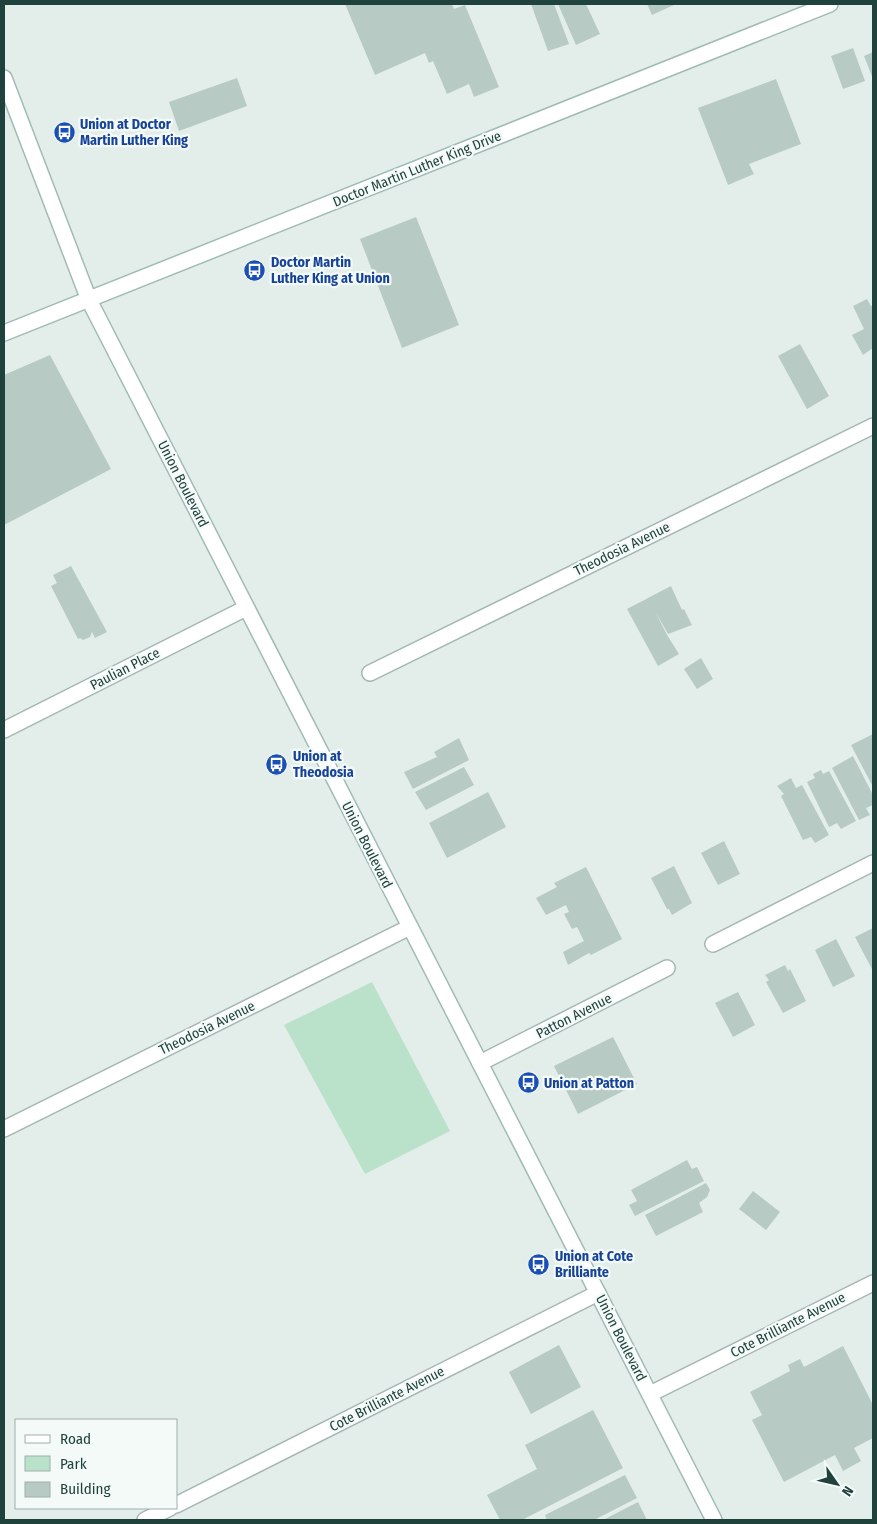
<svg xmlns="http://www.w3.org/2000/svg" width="877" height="1524" viewBox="0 0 877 1524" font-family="'Fira Sans Condensed',sans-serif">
<rect width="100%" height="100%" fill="#e3eeeb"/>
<path fill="#bae2ca" d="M 372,982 L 450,1131 L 365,1174 L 284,1025 Z"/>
<path fill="#b8cac4" d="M 345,4 L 452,4 L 454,9 L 465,5 L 499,87 L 474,97 L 469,84 L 447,94 L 433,61 L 429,63 L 425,53 L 375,75 Z
M 531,4 L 554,4 L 569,44 L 548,51 Z
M 558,4 L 586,4 L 600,34 L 576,45 Z
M 647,4 L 676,4 L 652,15 Z
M 853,48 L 865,81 L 843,89 L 831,56 Z
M 873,52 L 873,79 L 864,56 Z
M 237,78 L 247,106 L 179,131 L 169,102 Z
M 776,79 L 801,144 L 749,164 L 754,174 L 728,185 L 698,108 Z
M 416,217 L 459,325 L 402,348 L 360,239 Z
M 867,299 L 871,306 L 873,305 L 873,348 L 863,355 L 852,335 L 864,329 L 853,306 Z
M 800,344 L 829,396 L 807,409 L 778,356 Z
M 50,355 L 111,469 L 4,525 L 4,375 Z
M 71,566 L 107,632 L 95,638 L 92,632 L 90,637 L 83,640 L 80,638 L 78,639 L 51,586 L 57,583 L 53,575 Z
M 671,586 L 682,610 L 684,609 L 692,625 L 668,634 L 655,611 L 667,635 L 679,654 L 658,666 L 627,609 Z
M 701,658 L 713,679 L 697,689 L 684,669 Z
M 873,734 L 873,787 L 851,745 Z
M 459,738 L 469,760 L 413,789 L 404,772 L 437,757 L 434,752 Z
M 853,756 L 873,795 L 873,805 L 866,808 L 870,815 L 859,820 L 832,768 Z
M 464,767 L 474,785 L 426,810 L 415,792 Z
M 821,770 L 823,774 L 829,771 L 856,821 L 841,829 L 837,823 L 829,827 L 807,782 L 815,778 L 813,774 Z
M 791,778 L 796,788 L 802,785 L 829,835 L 815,843 L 811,837 L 803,840 L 781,796 L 784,794 L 777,786 Z
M 488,792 L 506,827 L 447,858 L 429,823 Z
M 724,841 L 740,874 L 718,885 L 701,853 Z
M 674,866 L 692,903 L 672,915 L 669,909 L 667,909 L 651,878 Z
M 586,867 L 622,939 L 591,955 L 589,953 L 568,965 L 563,952 L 584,941 L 577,927 L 572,929 L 564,914 L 569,912 L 566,905 L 546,915 L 536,898 L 557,887 L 554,883 Z
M 873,928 L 873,971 L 855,937 Z
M 836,939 L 855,976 L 833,987 L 815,950 Z
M 785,965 L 788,971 L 790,969 L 806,1001 L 783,1013 L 766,982 L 769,980 L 765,975 Z
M 738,992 L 755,1025 L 733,1037 L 715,1003 Z
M 613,1037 L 637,1084 L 578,1114 L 554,1066 Z
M 687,1160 L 692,1169 L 697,1167 L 704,1181 L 635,1216 L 629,1205 L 637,1201 L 631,1190 Z
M 706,1183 L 710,1190 L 707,1197 L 699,1203 L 703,1212 L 656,1236 L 645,1215 Z
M 753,1191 L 780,1212 L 766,1230 L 739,1209 Z
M 559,1345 L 581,1387 L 531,1414 L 509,1372 Z
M 843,1346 L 873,1405 L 873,1438 L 854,1448 L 861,1461 L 843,1471 L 835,1455 L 784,1482 L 752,1420 L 762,1415 L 750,1392 L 790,1371 L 788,1365 L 800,1359 L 804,1367 Z
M 593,1410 L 623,1468 L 522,1520 L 500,1520 L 487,1495 L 537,1469 L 525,1445 Z
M 625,1475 L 637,1498 L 594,1520 L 547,1520 L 545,1515 Z
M 638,1502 L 647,1520 L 603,1520 Z"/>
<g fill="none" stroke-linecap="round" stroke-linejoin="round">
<defs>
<path id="minor" d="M 370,673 L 873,426
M 4,730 L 246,608
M 713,944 L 873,863
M 480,1063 L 667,968
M 4,1129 L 410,927
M 650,1394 L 873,1283
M 176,1505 L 598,1293
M 145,1520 L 170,1508"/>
<path id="secondary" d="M 4,78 L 89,300 L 714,1520
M 4,333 L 830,4"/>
</defs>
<use href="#minor" stroke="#a5b7b3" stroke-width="18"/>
<use href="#secondary" stroke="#a0bbb5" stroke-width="18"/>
<use href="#minor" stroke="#fff" stroke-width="15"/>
<use href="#secondary" stroke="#fff" stroke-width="15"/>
</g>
<defs>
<symbol id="bus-disc" viewBox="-11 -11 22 22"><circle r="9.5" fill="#1a4fb4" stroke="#f4faf8"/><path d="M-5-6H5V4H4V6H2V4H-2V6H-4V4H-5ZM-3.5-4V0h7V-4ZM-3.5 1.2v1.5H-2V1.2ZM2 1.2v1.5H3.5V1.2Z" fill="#fff"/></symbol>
</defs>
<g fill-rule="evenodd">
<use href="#bus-disc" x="52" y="120" width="25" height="25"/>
<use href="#bus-disc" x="242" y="258" width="25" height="25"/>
<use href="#bus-disc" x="264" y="752" width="25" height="25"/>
<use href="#bus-disc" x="516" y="1070" width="25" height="25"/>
<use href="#bus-disc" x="526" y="1252" width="25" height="25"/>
</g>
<g text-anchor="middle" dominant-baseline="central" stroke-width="4.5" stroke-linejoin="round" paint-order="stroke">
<g font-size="14" font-weight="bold" fill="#164399" stroke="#f4faf8" text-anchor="start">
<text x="80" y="124">Union at Doctor<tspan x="80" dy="16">Martin Luther King</tspan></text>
<text x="271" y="262">Doctor Martin<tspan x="271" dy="16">Luther King at Union</tspan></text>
<text x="293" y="756">Union at<tspan x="293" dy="16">Theodosia</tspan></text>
<text x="544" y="1083">Union at Patton</text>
<text x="555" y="1256">Union at Cote<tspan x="555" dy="16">Brilliante</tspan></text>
</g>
<g font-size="14" fill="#20423d" stroke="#f4faf8">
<text transform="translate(417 169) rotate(-22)">Doctor Martin Luther King Drive</text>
<text transform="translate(183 484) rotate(63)">Union Boulevard</text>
<text transform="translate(622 549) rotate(-26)">Theodosia Avenue</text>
<text transform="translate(125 669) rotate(-27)">Paulian Place</text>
<text transform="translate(367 845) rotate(63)">Union Boulevard</text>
<text transform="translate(574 1016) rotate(-27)">Patton Avenue</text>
<text transform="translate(207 1028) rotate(-26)">Theodosia Avenue</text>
<text transform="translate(788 1325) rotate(-27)">Cote Brilliante Avenue</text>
<text transform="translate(621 1338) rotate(63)">Union Boulevard</text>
<text transform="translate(387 1399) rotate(-27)">Cote Brilliante Avenue</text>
</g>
</g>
<rect width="877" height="1524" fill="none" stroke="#20423d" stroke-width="10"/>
<rect x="15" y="1419" width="162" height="90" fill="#f4faf8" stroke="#9fb0ad"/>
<rect x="25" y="1435" width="25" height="8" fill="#ffffff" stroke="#9fb0ad"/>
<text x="60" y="1444" font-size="15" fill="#20423d">Road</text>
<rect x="25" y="1456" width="25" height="15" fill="#bae2ca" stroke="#9fb0ad"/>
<text x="60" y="1469" font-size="15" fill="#20423d">Park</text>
<rect x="25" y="1482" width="25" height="15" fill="#b8cac4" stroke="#9fb0ad"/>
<text x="60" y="1494" font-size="15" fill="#20423d">Building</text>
<g transform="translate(837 1484) rotate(124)" stroke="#f4faf8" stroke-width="4" paint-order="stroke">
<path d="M0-4L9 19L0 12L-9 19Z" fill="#20423d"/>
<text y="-8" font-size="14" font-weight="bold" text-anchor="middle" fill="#20423d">N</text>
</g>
</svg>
